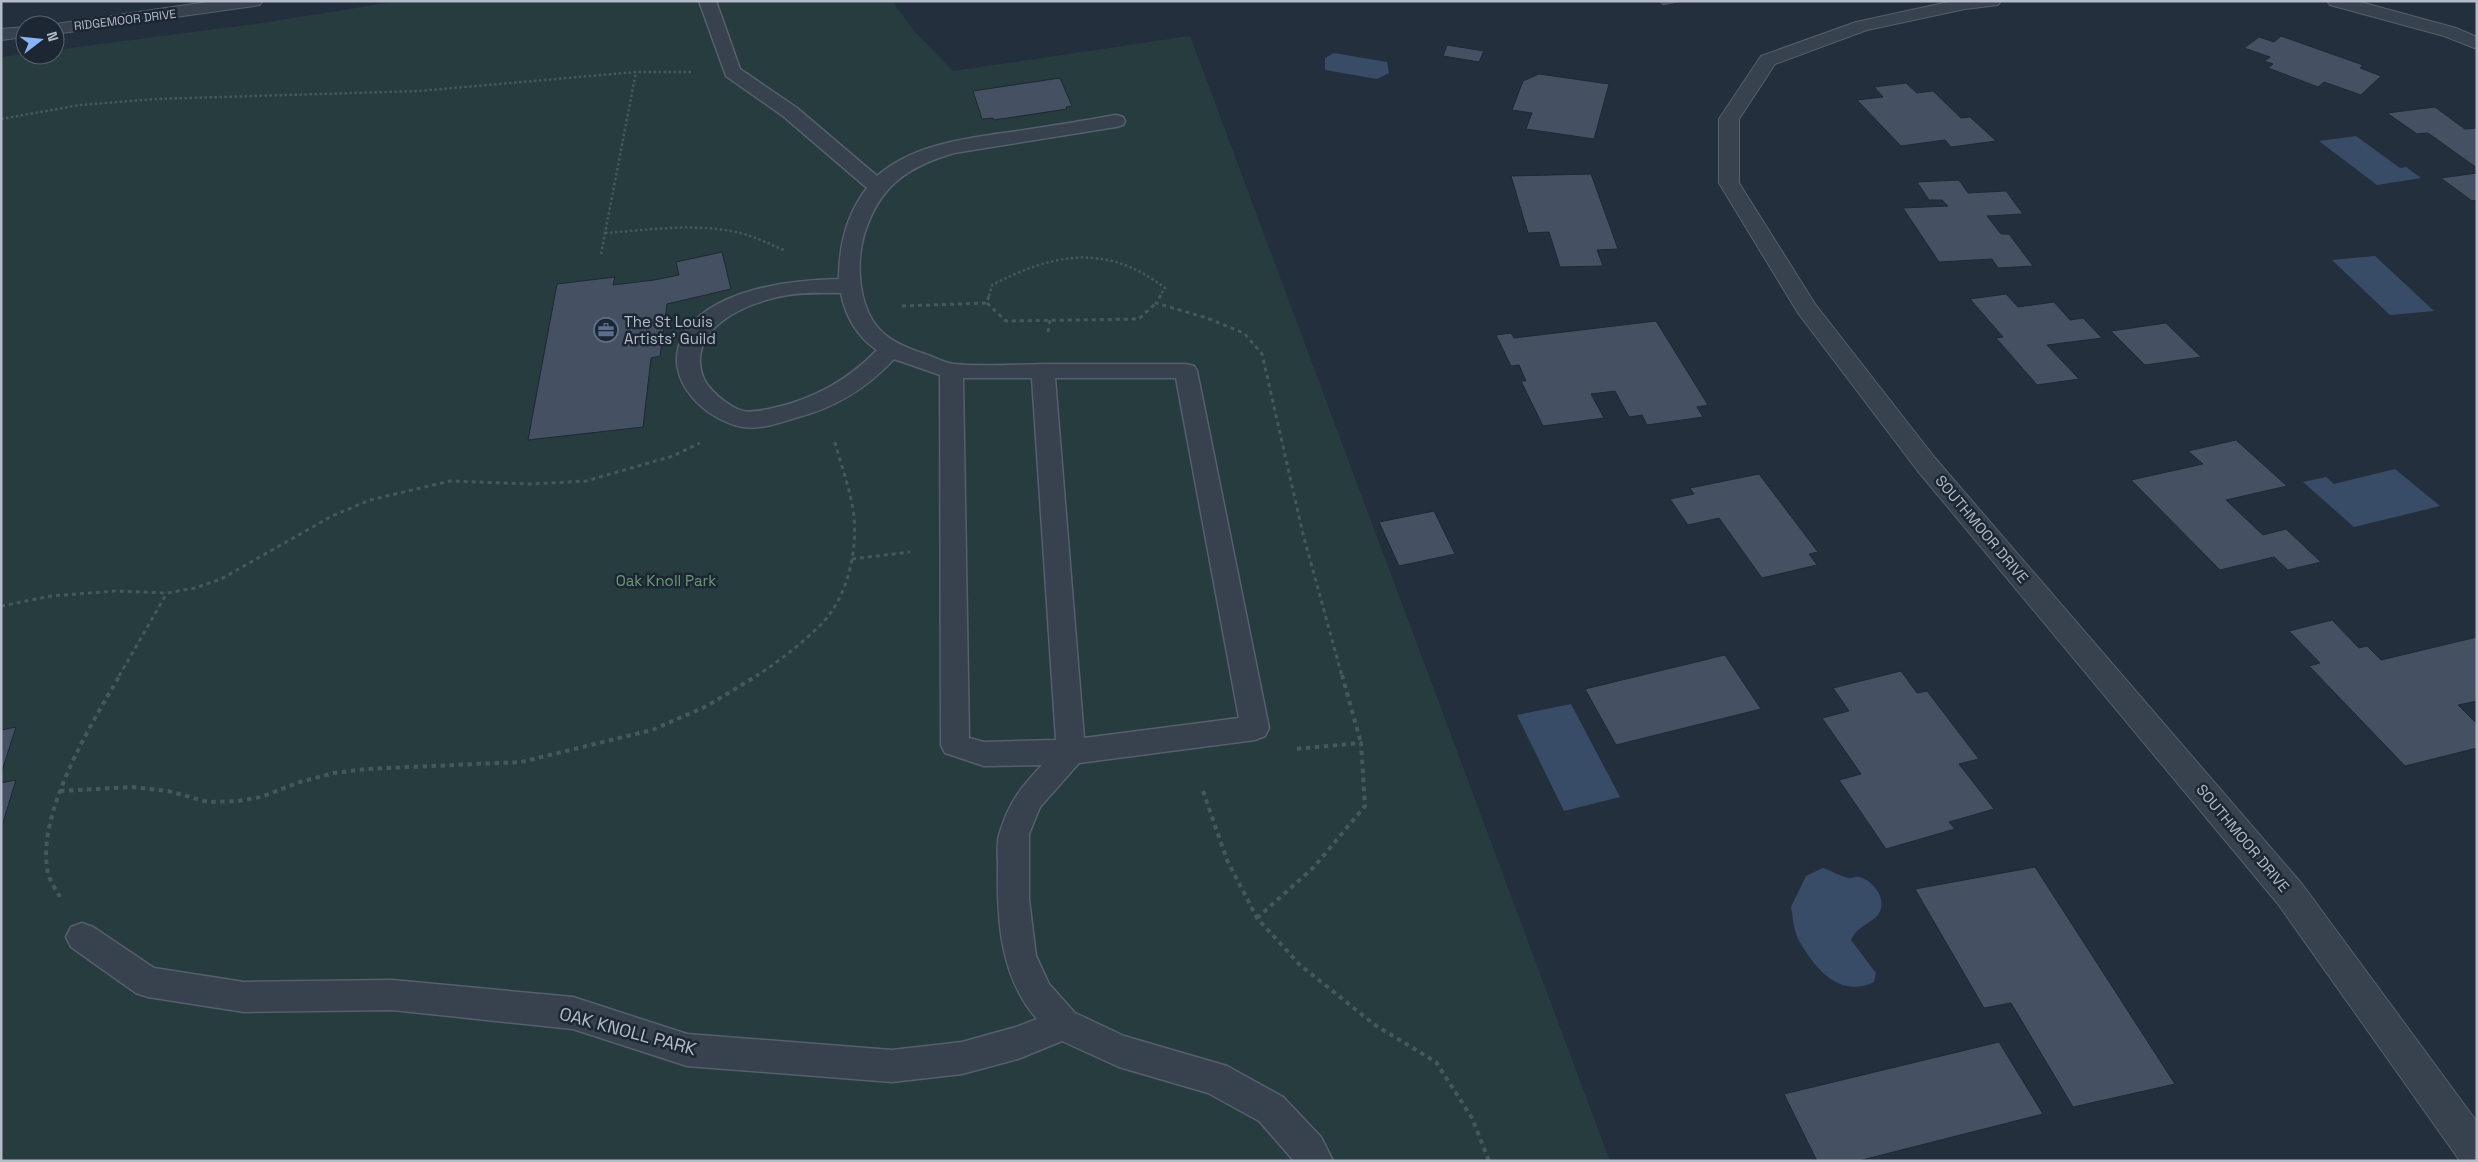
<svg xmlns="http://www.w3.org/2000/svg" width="2478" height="1162" viewBox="0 0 2478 1162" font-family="'Space Grotesk',sans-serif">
<rect width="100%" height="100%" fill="#242f3e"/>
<path fill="#263c3f" d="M 399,1 L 892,1 L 915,32 L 953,71 L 1190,36 L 1610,1161 L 1,1161 L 1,57 L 25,54 L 55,55 L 55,50 L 262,23 Z"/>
<path fill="#394c67" d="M 1334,53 L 1387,62 L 1389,73 L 1377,79 L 1325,70 L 1325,58 Z
M 2356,136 L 2400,168 L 2406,167 L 2421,178 L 2377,185 L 2319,141 Z
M 2375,256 L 2434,311 L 2390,315 L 2332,260 Z
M 2395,469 L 2440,506 L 2354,527 L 2303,482 L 2326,477 L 2334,484 Z
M 1571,704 L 1620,797 L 1564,811 L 1517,715 Z
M 1823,868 C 1829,870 1843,877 1848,878 C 1852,879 1855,876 1860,877 C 1875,882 1890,903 1876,917 C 1866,926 1858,926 1851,940 L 1876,973 L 1874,982 C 1841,998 1817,971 1801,944 C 1794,934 1793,919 1791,907 L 1806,876 Z"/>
<path fill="#455162" stroke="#1f2835" d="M 1657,1 L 1688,1 L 1663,6 Z
M 2281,36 L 2363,65 L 2360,68 L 2381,76 L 2361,95 L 2324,82 L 2318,87 L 2268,68 L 2273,64 L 2264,61 L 2270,57 L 2244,48 L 2259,37 L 2274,42 Z
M 1447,45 L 1484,51 L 1479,62 L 1443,56 Z
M 1539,74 L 1609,84 L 1594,139 L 1526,129 L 1532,113 L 1512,110 L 1523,81 Z
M 1060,78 L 1072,106 L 1066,107 L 1067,109 L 994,120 L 993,118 L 982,119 L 973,91 Z
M 1906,83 L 1917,93 L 1933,91 L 1961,118 L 1970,117 L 1996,141 L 1951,147 L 1945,140 L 1901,146 L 1857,100 L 1883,97 L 1874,87 Z
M 2435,107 L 2465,129 L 2477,128 L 2477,168 L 2428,133 L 2417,134 L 2387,113 Z
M 2477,173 L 2477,200 L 2472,201 L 2441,178 Z
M 1591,174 L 1618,249 L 1597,250 L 1603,266 L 1560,267 L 1549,232 L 1528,233 L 1511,176 Z
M 1959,180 L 1968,193 L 2006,191 L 2023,214 L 1987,216 L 2001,234 L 2009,234 L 2033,266 L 1998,268 L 1992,259 L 1939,262 L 1903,208 L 1948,206 L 1942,200 L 1929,200 L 1917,182 Z
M 722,252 L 731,289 L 667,304 L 660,356 L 651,358 L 643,427 L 528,440 L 557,284 L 615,277 L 613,285 L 654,280 L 679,275 L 676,262 Z
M 2006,294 L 2018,307 L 2054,302 L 2070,320 L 2083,318 L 2102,338 L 2047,345 L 2079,379 L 2037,385 L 1996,338 L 2003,337 L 1970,299 Z
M 1656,321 L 1708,405 L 1697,407 L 1703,417 L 1647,425 L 1642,415 L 1629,417 L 1615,391 L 1591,394 L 1604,418 L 1543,426 L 1521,381 L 1526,381 L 1519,365 L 1511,366 L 1496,335 L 1511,333 L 1514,338 Z
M 2166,323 L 2201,357 L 2145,365 L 2111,331 Z
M 2236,440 L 2287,486 L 2226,500 L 2263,535 L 2286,529 L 2321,562 L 2288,570 L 2274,557 L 2220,570 L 2131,480 L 2203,464 L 2188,451 Z
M 1759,474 L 1818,552 L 1809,554 L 1817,565 L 1762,578 L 1719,518 L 1688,525 L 1670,499 L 1694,494 L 1690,488 Z
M 1434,511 L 1455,554 L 1399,566 L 1379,522 Z
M 2332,620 L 2359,648 L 2367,646 L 2381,660 L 2477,637 L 2477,701 L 2458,705 L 2477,724 L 2477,748 L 2405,766 L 2309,666 L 2320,663 L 2289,631 Z
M 1725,655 L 1761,709 L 1616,745 L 1585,689 Z
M 1901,671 L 1917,693 L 1927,691 L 1979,759 L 1959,764 L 1994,809 L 1949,822 L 1955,829 L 1886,849 L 1839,780 L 1861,774 L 1822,718 L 1849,711 L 1833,688 Z
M 16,727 L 1,774 L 1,730 Z
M 16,780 L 1,829 L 1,783 Z
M 2035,867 L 2175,1084 L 2073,1107 L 2011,1003 L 1984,1008 L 1915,889 Z
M 1999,1042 L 2043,1114 L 1858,1161 L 1817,1161 L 1784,1094 Z"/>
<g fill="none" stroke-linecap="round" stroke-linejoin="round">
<defs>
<path id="lane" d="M 699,1 L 716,1 L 740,69 L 797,108 L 877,176 C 915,143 970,138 1018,131 C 1050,126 1083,121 1116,115 L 1123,117 L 1125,121 L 1123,125 L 1116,127 L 954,153 C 907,167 879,186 864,235 C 856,264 858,305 879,329 C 891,342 909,349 925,354 C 934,357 945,363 954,364 C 986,367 1021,364 1053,364 C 1097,364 1142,364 1186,364 L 1194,366 L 1197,371 L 1269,728 L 1265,736 L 1255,740 L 1079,763 L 1040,807 L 1029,834 L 1029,900 L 1036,956 L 1049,984 L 1075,1013 L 1124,1036 L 1227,1066 L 1283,1097 L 1321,1137 L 1333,1161 L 1294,1161 L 1259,1121 L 1208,1093 L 1119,1067 L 1062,1041 L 1018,1059 L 962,1074 L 892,1082 L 687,1066 L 573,1029 L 392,1010 L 244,1012 L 148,997 L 136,993 L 71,947 L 66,937 L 71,927 L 82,923 L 93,927 L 154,968 L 244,982 L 392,980 L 573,997 L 687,1034 L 892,1050 L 962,1042 L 1016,1027 L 1037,1019 C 1000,977 997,919 998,867 C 998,856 996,842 1000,832 C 1009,803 1021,787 1042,765 L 984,766 L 945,753 L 941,745 L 940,375 L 894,359 C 866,389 835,408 795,418 C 779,423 760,430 743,427 C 705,420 662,379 682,338 C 707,289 791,280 839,279 C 839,246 846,215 867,188 L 783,116 L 726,76 ZM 841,293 C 845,315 857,337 877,350 C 848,380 814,399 773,408 C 764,410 752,413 743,411 C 729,407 706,389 702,374 C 688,326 750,301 788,295 C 805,292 823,293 841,293 ZM 963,378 L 1032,378 L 1056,740 L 984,742 L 969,738 ZM 1055,378 L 1176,378 L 1239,718 L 1084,738 Z"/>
<path id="street" d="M 214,1 L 263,1 L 260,5 L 254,6 L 55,34 L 55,25 L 49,25 Z
M 1953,1 L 2001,1 L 1998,5 L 1965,9 L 1867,30 L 1775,64 L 1739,119 L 1739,183 L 1815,304 L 1935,458 L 2302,884 L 2477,1122 L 2477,1161 L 2460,1161 L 2278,904 L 1917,470 L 1798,313 L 1719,183 L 1719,119 L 1761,56 L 1856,22 Z
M 2327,1 L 2357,1 L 2456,28 L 2477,37 L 2477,49 L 2444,36 L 2330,5 Z
M 25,27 L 25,37 L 1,40 L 1,29 Z"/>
</defs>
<use href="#lane" stroke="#565f6c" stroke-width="3"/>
<use href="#street" stroke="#565f6c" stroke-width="2"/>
<path stroke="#44595c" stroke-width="2.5" stroke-dasharray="2.5 2.5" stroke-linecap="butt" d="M 1,119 L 80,105 L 156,99 L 419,91 L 636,72 L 691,72
M 605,233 C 648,230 693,223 736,232 C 754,236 769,244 786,251
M 601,254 L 636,72
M 989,296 L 992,285 C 1054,253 1107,243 1165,288 L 1160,296"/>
<path stroke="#44595c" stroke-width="3" stroke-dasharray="4 4" stroke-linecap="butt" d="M 1161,295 L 1156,303 L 1207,318 L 1244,333 L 1262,354 L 1303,534 L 1342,676
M 987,303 L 1006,321 L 1139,319 L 1156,303
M 902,306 L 987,303 L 989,295
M 1048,332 L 1050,320
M 852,559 L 910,552
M 1,606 L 51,596 L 115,591 L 167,593 L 195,588 L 221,579 L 332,516 L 370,500 L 450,481 L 531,484 L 586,481 L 673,456 L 700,443
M 119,676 L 167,593
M 756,676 C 776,664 816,633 829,615 C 849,589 857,549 854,517 C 852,494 840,462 834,439"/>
<path stroke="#44595c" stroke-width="4" stroke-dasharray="4.5 4.5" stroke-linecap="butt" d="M 1342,675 L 1361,743
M 60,791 L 132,787 L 168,791 L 208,802 L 238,801 L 261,797 L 300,782 L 334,773 L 366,769 L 521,762 L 652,730 L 707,706 L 758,675
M 1203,791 L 1227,860 L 1257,918 L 1300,965 L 1375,1025 L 1436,1062 L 1472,1118 L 1489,1161
M 60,897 C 56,890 50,881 48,873 C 35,816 91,724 120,675
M 1257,918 L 1314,867 L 1365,806 L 1361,743 L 1294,749"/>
<use href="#lane" fill="#38414e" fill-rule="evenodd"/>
<use href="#street" fill="#38414e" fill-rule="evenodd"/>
</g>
<defs>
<symbol id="office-ring" viewBox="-11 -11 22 22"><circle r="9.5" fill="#1d2633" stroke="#5c6f8a" stroke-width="1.5"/><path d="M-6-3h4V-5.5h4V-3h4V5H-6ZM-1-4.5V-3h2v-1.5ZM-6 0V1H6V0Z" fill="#5c6f8a"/></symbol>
</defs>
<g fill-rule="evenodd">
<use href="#office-ring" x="592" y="316" width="28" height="28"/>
</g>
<g text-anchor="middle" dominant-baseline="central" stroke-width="5" stroke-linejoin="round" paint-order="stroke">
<g font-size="12" fill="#b4bcc9" stroke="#1d2633">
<text transform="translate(125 20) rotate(-7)">RIDGEMOOR DRIVE</text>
</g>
<g font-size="15" fill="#b4bcc9" stroke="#1d2633" text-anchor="start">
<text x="624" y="321">The St Louis<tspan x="624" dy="17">Artists' Guild</tspan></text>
</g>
<g font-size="15" fill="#b4bcc9" stroke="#1d2633">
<text transform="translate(1982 529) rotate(50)">SOUTHMOOR DRIVE</text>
<text transform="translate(2243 838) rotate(50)">SOUTHMOOR DRIVE</text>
</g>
<g font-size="15" fill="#6b9a76" stroke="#1d2633">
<text x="666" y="580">Oak Knoll Park</text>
</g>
<g font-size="18" fill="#b4bcc9" stroke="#1d2633">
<text transform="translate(628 1031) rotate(15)">OAK KNOLL PARK</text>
</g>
</g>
<rect width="2478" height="1162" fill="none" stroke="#b4bcc9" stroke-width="5"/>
<g transform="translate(40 40) rotate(74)"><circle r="24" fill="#1d2633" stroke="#59626f"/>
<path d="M0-4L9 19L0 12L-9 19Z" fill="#8ab4f8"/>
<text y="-8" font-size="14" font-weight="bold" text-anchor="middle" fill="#b4bcc9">N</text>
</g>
</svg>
